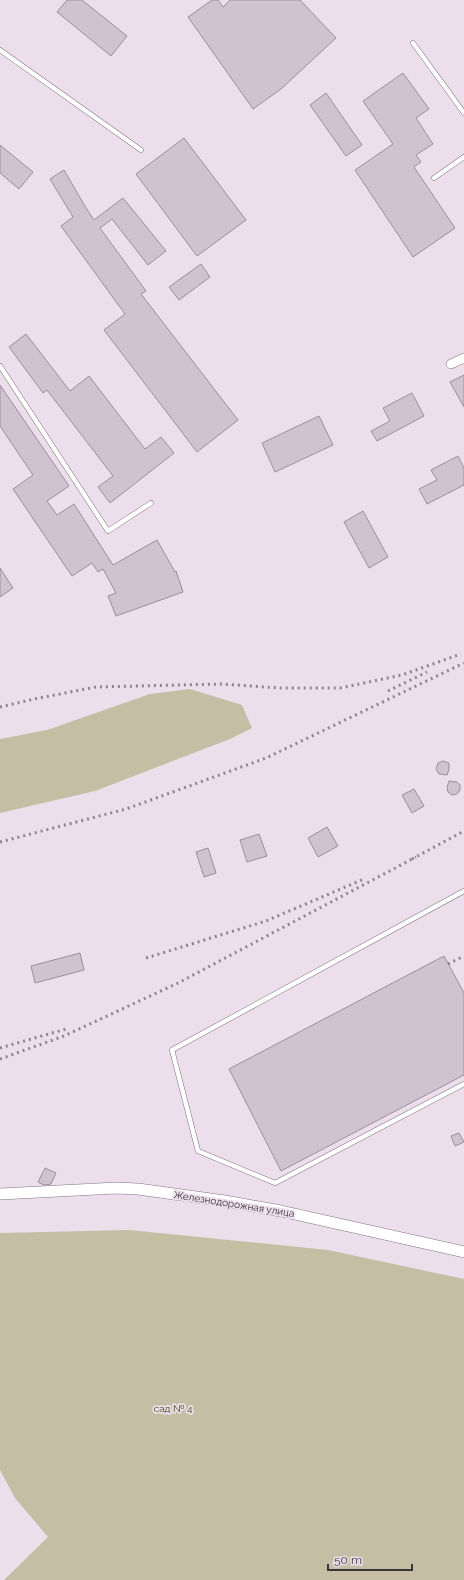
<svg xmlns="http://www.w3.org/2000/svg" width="464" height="1580" viewBox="0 0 464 1580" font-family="Raleway,sans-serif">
<rect width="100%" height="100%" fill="#ecdeeb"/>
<path fill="#c4bfa4" d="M 190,689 L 242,705 L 252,728 L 230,739 L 95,791 L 0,813 L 0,739 L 47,730 L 150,694 Z
M 129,1230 L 328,1250 L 464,1279 L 464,1580 L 4,1580 L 48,1537 L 15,1498 L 0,1470 L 0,1233 Z"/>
<path fill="#d0c3cf" stroke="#9b8f9b" d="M 67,0 L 82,0 L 127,36 L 111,56 L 57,12 Z
M 212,0 L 218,0 L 223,7 L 230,0 L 300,0 L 336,38 L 281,89 L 253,109 L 188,17 Z
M 403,73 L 429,109 L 416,118 L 433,144 L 416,155 L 421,162 L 414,167 L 455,228 L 413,257 L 355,170 L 393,144 L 363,101 Z
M 326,93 L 362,145 L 346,156 L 310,105 Z
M 184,138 L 246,220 L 197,256 L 136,174 Z
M 0,145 L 33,172 L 19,189 L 0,173 Z
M 64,170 L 86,208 L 94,220 L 123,198 L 166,251 L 148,265 L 112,219 L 100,228 L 146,291 L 141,294 L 238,420 L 197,452 L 104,330 L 125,314 L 61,226 L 73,217 L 50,179 Z
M 201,264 L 210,277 L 179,300 L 169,287 Z
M 26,334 L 70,391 L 89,376 L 145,449 L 161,437 L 174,453 L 110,503 L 98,487 L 113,476 L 47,390 L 43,393 L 9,347 Z
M 464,375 L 464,407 L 450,382 Z
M 0,385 L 69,486 L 47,501 L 57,515 L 74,504 L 113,565 L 157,540 L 175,572 L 176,571 L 183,592 L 116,616 L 108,596 L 116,593 L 103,569 L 98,572 L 92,563 L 72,576 L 13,489 L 33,475 L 0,426 Z
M 412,393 L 424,416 L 377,441 L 371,431 L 390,421 L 383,408 Z
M 319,416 L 333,445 L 275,472 L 262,443 Z
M 458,456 L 464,468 L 464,485 L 427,504 L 419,489 L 437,480 L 431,470 Z
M 363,511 L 388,557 L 369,568 L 344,522 Z
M 0,568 L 13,588 L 0,597 Z
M 443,761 L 449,763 L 449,769 L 447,775 L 439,774 L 436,769 L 438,763 Z
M 449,781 L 457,782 L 460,785 L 460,790 L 457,794 L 452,795 L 448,792 L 447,787 Z
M 414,789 L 424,806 L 412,813 L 402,795 Z
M 327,827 L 338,846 L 318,857 L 308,838 Z
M 259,834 L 267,856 L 247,862 L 240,840 Z
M 208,848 L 216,873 L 204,877 L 196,852 Z
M 80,953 L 84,970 L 35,983 L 31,966 Z
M 444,956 L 464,993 L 464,1075 L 281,1171 L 229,1069 Z
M 459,1133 L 464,1142 L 455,1146 L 451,1136 Z
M 45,1168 L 56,1173 L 51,1184 L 44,1185 L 38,1182 Z"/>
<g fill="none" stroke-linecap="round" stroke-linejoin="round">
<defs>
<path id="service" d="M 413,43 L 464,113
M 0,50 L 141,150
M 434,178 L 464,157
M 0,366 L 108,531 L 151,503
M 464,891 L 172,1050 L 198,1151 L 275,1183 L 464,1084"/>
<path id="minor" d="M 451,364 L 464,358"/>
<path id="tertiary" d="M 0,1194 L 116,1188 L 138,1189 L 225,1201 L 281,1211 L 464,1252"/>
</defs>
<use href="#service" stroke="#807580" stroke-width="5.5"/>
<use href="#minor" stroke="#807580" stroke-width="10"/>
<use href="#tertiary" stroke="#807580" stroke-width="12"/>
<use href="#service" stroke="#fff" stroke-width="4.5"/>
<use href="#minor" stroke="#fff" stroke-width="9"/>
<use href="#tertiary" stroke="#fff" stroke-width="11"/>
<path stroke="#8d848d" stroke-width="3" stroke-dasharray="2 4" stroke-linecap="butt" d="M 388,691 L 427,672
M 0,707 L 34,699 L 96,687 L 222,684 L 280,688 L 340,688 L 402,675 L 461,654
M 0,842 L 126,809 L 266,758 L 464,663
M 412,859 L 464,831
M 146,958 L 266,921 L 364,879
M 448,964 L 464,956
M 0,1048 L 66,1029
M 0,1059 L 64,1036 L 178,983 L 416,857"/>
</g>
<g text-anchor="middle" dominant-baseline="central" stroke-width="3.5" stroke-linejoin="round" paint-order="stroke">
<g font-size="10" fill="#3a353a" stroke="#ecdeeb">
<text transform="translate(234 1204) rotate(9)">Железнодорожная улица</text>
</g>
<g font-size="10" fill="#483f0c" stroke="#ecdeeb">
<text x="173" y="1408">сад № 4</text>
</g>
</g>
<path d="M328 1564v6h84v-6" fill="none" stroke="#3a353a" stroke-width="2"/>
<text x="334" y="1564" font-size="12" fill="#3a353a" stroke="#ecdeeb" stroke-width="3" paint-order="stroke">50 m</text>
</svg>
